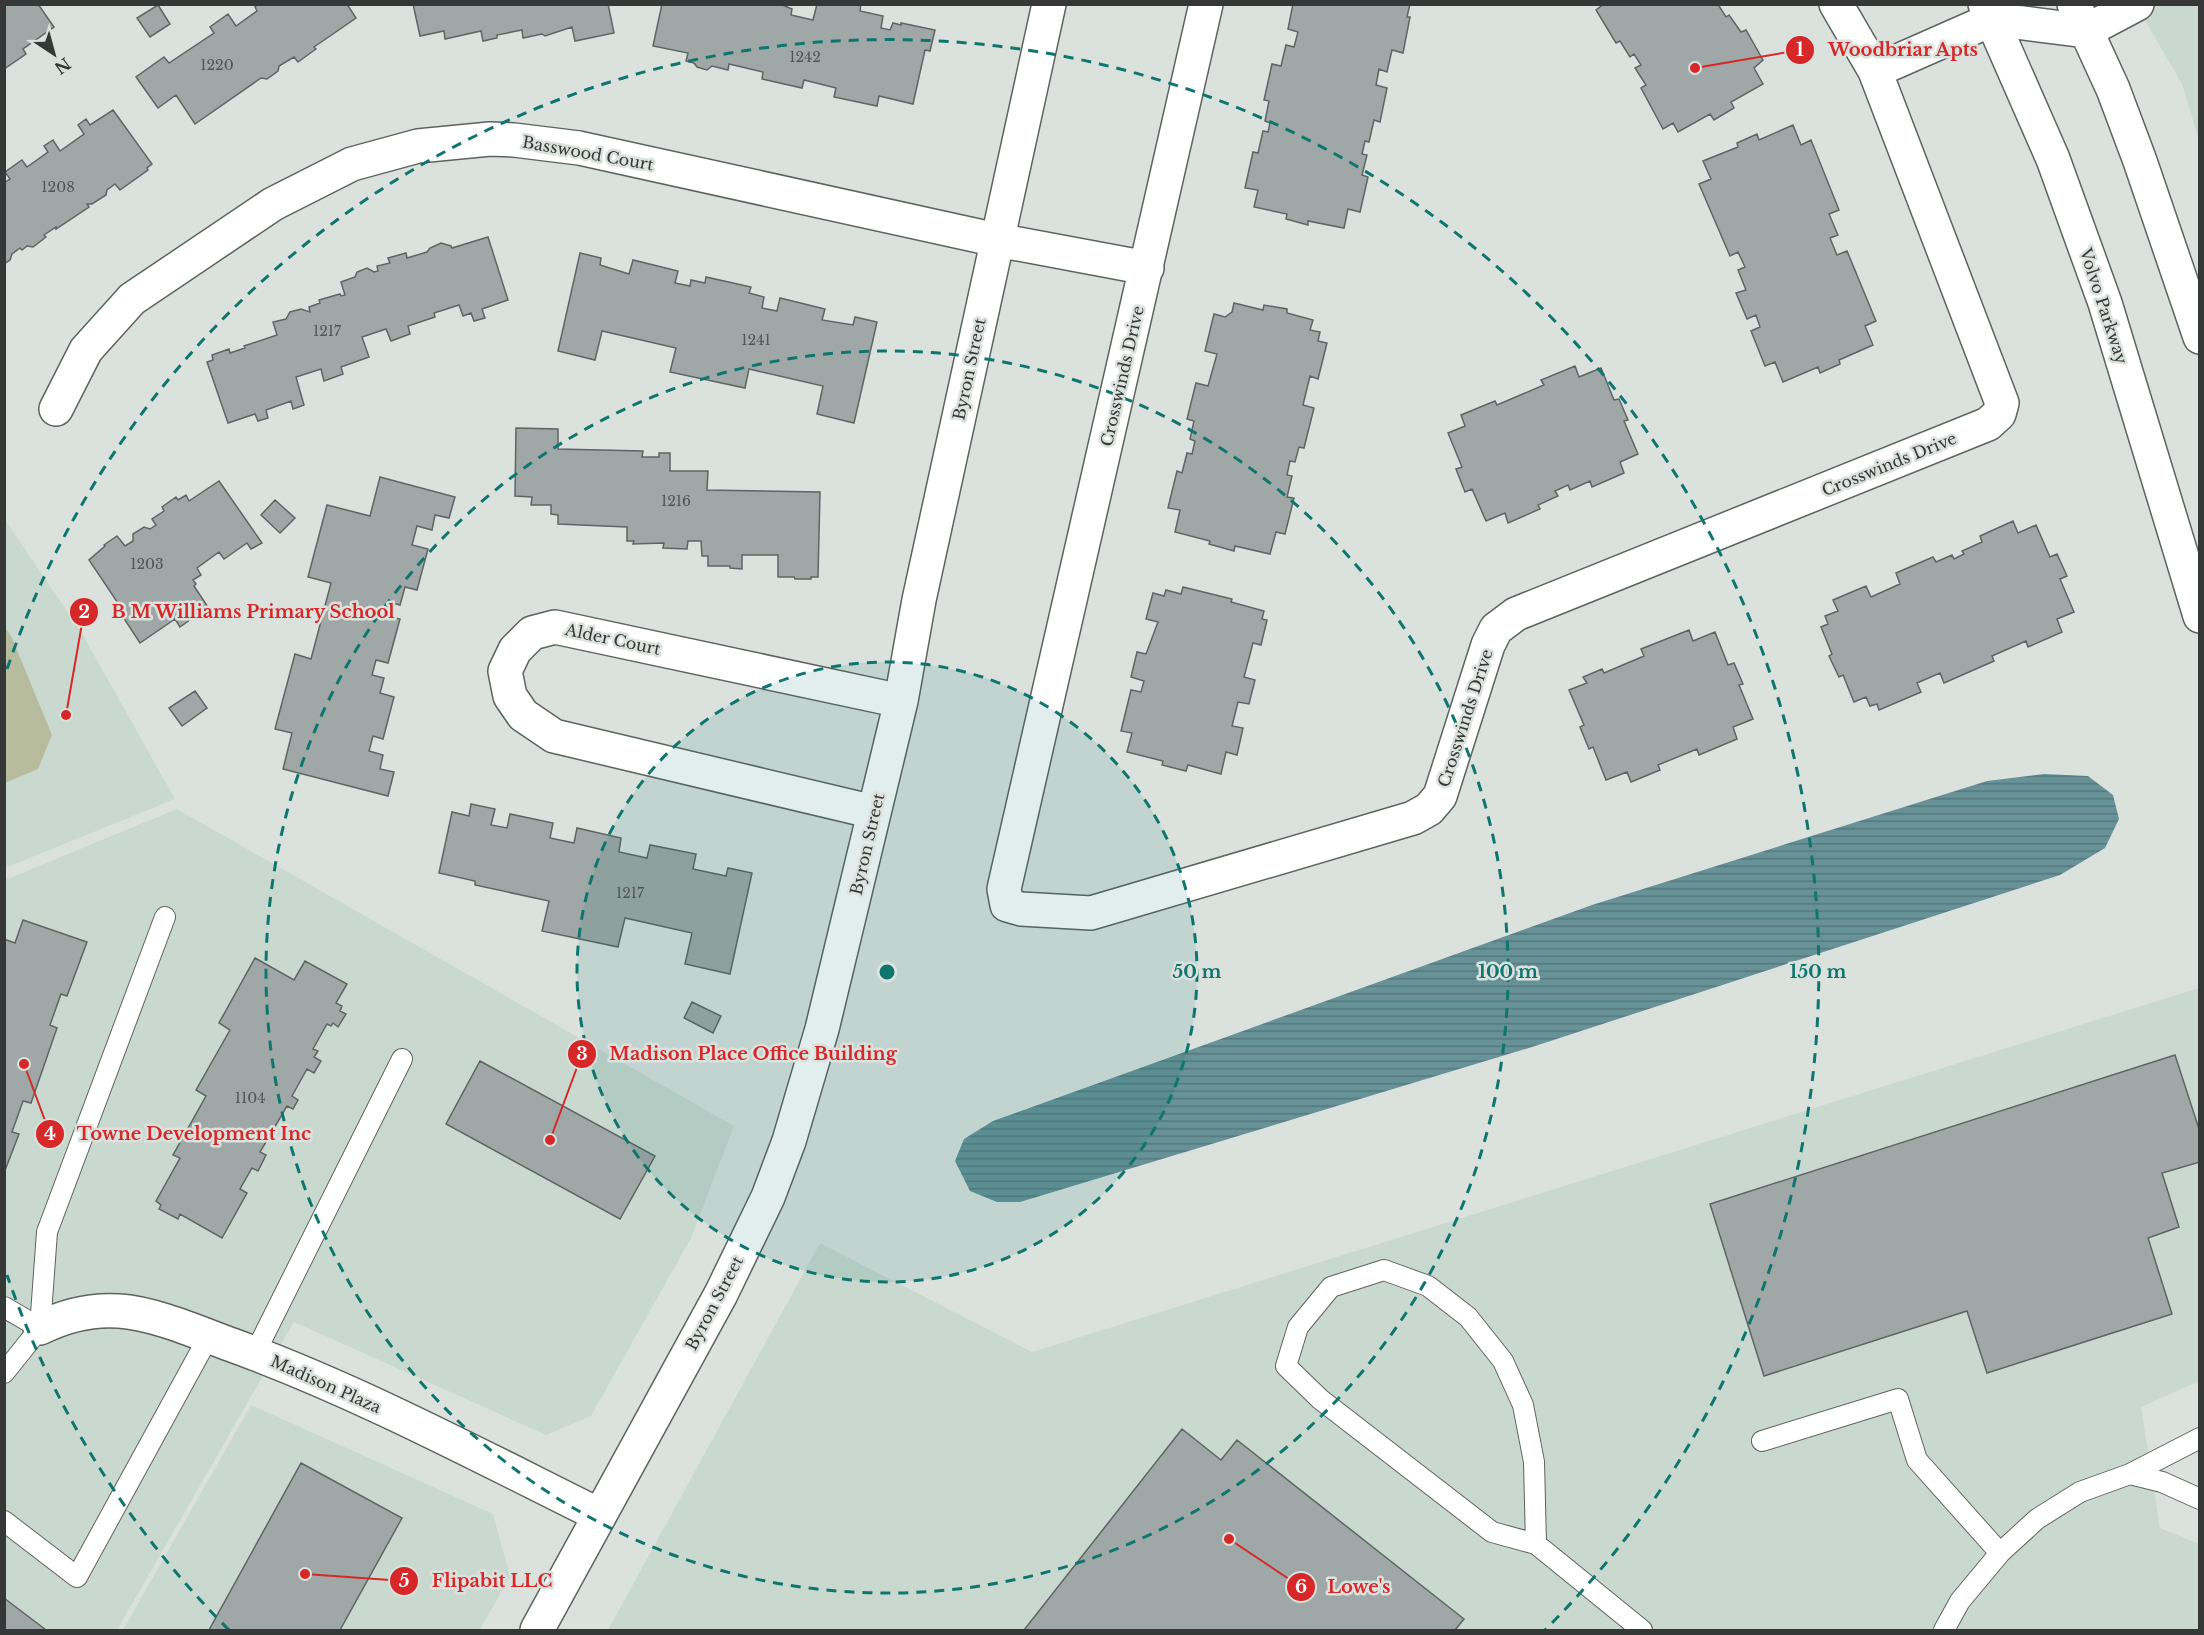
<svg xmlns="http://www.w3.org/2000/svg" width="2204" height="1635" viewBox="0 0 2204 1635" font-family="'Libre Baskerville',serif">
<defs>
<pattern id="water-rules" width="6" height="5" patternUnits="userSpaceOnUse" patternTransform="scale(1.5)"><rect width="6" height="5" fill="#669298"/><path d="M0 2.5h6" fill="none" stroke="#55787d"/></pattern>
</defs>
<rect width="100%" height="100%" fill="#dbe2de"/>
<path fill="#cad9d0" d="M 2136,5 L 2199,5 L 2199,140 L 2182,84 Z
M 4,518 L 80,630 L 175,799 L 5,868 Z
M 177,809 L 734,1126 L 691,1238 L 591,1416 L 546,1435 L 294,1322 L 117,1630 L 5,1630 L 5,880 Z
M 2199,988 L 2199,1381 L 2141,1407 L 2160,1528 L 2199,1544 L 2199,1630 L 608,1630 L 820,1243 L 1032,1352 Z
M 251,1405 L 493,1514 L 510,1576 L 480,1630 L 123,1630 Z"/>
<path fill="#b7bc9f" d="M 5,627 L 12,638 L 52,735 L 38,769 L 5,783 Z"/>
<path fill="url(#water-rules)" d="M 2044,774 L 2088,776 L 2113,795 L 2119,819 L 2105,848 L 2060,875 L 1532,1047 L 1020,1202 L 997,1202 L 970,1191 L 955,1161 L 964,1139 L 993,1121 L 1592,905 L 1987,781 Z"/>
<path fill="#a0a8a7" stroke="#5e6564" stroke-width="1.5" d="M 4,4 L 38,4 L 54,27 L 23,49 L 26,54 L 4,69 Z
M 258,4 L 347,4 L 356,18 L 314,47 L 316,49 L 298,62 L 294,57 L 279,66 L 278,71 L 267,79 L 261,78 L 195,124 L 176,95 L 158,108 L 136,77 L 164,57 L 169,63 L 214,33 L 210,27 L 228,14 L 236,26 L 257,11 L 255,7 Z
M 413,4 L 608,4 L 614,33 L 575,41 L 572,27 L 545,36 L 542,34 L 523,38 L 522,30 L 497,35 L 497,38 L 483,41 L 481,31 L 445,39 L 444,31 L 420,36 Z
M 662,4 L 780,4 L 792,9 L 791,15 L 813,20 L 817,4 L 861,4 L 860,11 L 883,16 L 881,28 L 890,30 L 893,23 L 901,25 L 901,23 L 935,30 L 930,51 L 925,50 L 913,104 L 879,96 L 877,106 L 834,97 L 836,88 L 804,80 L 802,88 L 762,79 L 763,72 L 729,64 L 728,70 L 712,66 L 707,70 L 697,67 L 694,63 L 686,61 L 688,53 L 653,46 Z
M 1293,4 L 1410,4 L 1407,17 L 1410,17 L 1403,53 L 1392,50 L 1387,72 L 1379,69 L 1376,85 L 1387,88 L 1380,122 L 1374,120 L 1369,142 L 1365,141 L 1362,154 L 1367,155 L 1362,175 L 1368,177 L 1360,212 L 1348,209 L 1344,228 L 1308,221 L 1308,225 L 1286,219 L 1287,214 L 1254,207 L 1258,190 L 1245,188 L 1253,152 L 1258,153 L 1263,131 L 1268,132 L 1270,123 L 1265,121 L 1269,101 L 1264,100 L 1272,64 L 1281,66 L 1286,45 L 1294,47 L 1298,32 L 1288,29 Z
M 1604,4 L 1723,4 L 1719,6 L 1726,17 L 1729,15 L 1741,32 L 1746,30 L 1763,60 L 1754,68 L 1763,84 L 1731,102 L 1734,108 L 1714,120 L 1710,114 L 1678,132 L 1673,123 L 1663,129 L 1641,88 L 1646,85 L 1635,68 L 1641,65 L 1634,54 L 1630,57 L 1620,41 L 1616,43 L 1596,10 Z
M 158,5 L 170,24 L 150,37 L 137,18 Z
M 113,110 L 152,164 L 147,168 L 148,170 L 120,190 L 115,184 L 107,190 L 106,195 L 92,204 L 87,204 L 89,207 L 56,229 L 56,227 L 44,235 L 46,237 L 33,247 L 27,246 L 22,250 L 20,248 L 12,254 L 10,260 L 4,264 L 4,183 L 10,179 L 5,172 L 22,160 L 27,167 L 48,152 L 44,146 L 53,140 L 60,151 L 84,134 L 78,125 L 86,119 L 90,125 Z
M 1793,125 L 1801,145 L 1811,140 L 1839,210 L 1829,214 L 1838,235 L 1830,238 L 1837,255 L 1847,251 L 1876,321 L 1865,326 L 1873,345 L 1839,360 L 1840,364 L 1820,373 L 1818,367 L 1783,382 L 1775,362 L 1765,366 L 1751,331 L 1760,327 L 1756,315 L 1747,319 L 1736,293 L 1746,290 L 1738,270 L 1745,267 L 1738,252 L 1730,256 L 1699,184 L 1711,179 L 1703,161 L 1738,147 L 1737,143 L 1757,134 L 1759,140 Z
M 488,237 L 508,300 L 482,309 L 485,318 L 474,321 L 471,313 L 463,316 L 459,305 L 434,313 L 435,317 L 408,326 L 410,334 L 391,341 L 386,329 L 362,337 L 369,357 L 341,367 L 343,374 L 324,381 L 321,369 L 296,377 L 304,405 L 293,409 L 291,401 L 266,410 L 268,418 L 258,421 L 255,414 L 228,423 L 207,362 L 213,360 L 212,355 L 229,349 L 230,353 L 245,348 L 244,346 L 277,335 L 273,322 L 286,319 L 290,312 L 301,309 L 310,312 L 309,307 L 320,303 L 319,300 L 340,294 L 341,296 L 345,295 L 341,282 L 355,277 L 357,272 L 367,268 L 374,272 L 378,271 L 377,266 L 390,263 L 388,258 L 406,253 L 407,258 L 427,252 L 430,248 L 441,243 L 451,246 L 452,248 Z
M 580,253 L 601,258 L 600,265 L 629,274 L 633,260 L 678,271 L 675,283 L 690,286 L 691,280 L 705,283 L 706,277 L 751,287 L 749,293 L 764,297 L 762,308 L 777,311 L 780,298 L 825,309 L 822,320 L 853,325 L 855,317 L 877,322 L 854,423 L 817,414 L 823,386 L 749,369 L 745,388 L 670,372 L 676,348 L 602,331 L 595,360 L 558,351 Z
M 1234,303 L 1263,310 L 1264,305 L 1287,309 L 1287,313 L 1313,320 L 1310,330 L 1320,332 L 1318,341 L 1327,343 L 1318,379 L 1310,376 L 1303,405 L 1314,408 L 1304,448 L 1299,447 L 1295,462 L 1290,461 L 1287,475 L 1292,476 L 1287,497 L 1294,498 L 1285,534 L 1276,532 L 1270,554 L 1235,546 L 1234,551 L 1209,544 L 1210,541 L 1175,532 L 1180,510 L 1168,508 L 1177,471 L 1182,473 L 1187,453 L 1192,454 L 1195,441 L 1190,439 L 1194,421 L 1187,419 L 1196,383 L 1208,386 L 1217,354 L 1205,351 L 1214,314 L 1225,317 L 1232,312 Z
M 1575,366 L 1579,377 L 1601,368 L 1614,400 L 1619,399 L 1628,420 L 1624,421 L 1638,454 L 1620,462 L 1624,473 L 1592,487 L 1590,481 L 1570,490 L 1568,485 L 1555,491 L 1558,496 L 1538,505 L 1540,509 L 1508,523 L 1505,513 L 1486,521 L 1472,489 L 1465,492 L 1456,469 L 1462,467 L 1448,433 L 1465,426 L 1461,415 L 1495,401 L 1497,405 L 1544,385 L 1541,380 Z
M 516,428 L 558,429 L 558,449 L 643,451 L 642,457 L 659,457 L 659,453 L 670,453 L 670,471 L 708,471 L 707,490 L 820,492 L 818,577 L 811,577 L 811,579 L 795,579 L 794,577 L 778,577 L 778,555 L 742,555 L 742,569 L 730,568 L 730,566 L 708,566 L 708,556 L 702,556 L 701,541 L 688,541 L 687,549 L 663,548 L 664,543 L 633,544 L 634,541 L 627,541 L 627,527 L 558,524 L 558,515 L 551,514 L 551,505 L 531,505 L 532,497 L 515,496 Z
M 380,477 L 455,497 L 449,518 L 435,515 L 432,530 L 417,526 L 412,545 L 428,549 L 417,590 L 405,587 L 400,605 L 389,602 L 385,616 L 400,619 L 388,663 L 376,660 L 372,675 L 384,678 L 380,693 L 394,697 L 383,739 L 373,736 L 369,751 L 383,755 L 380,769 L 394,772 L 388,796 L 283,769 L 292,733 L 275,729 L 295,654 L 311,659 L 331,583 L 308,577 L 327,505 L 370,516 Z
M 219,481 L 262,543 L 251,549 L 247,543 L 224,559 L 219,552 L 197,568 L 201,575 L 193,580 L 196,584 L 194,586 L 208,607 L 180,627 L 175,619 L 140,643 L 123,617 L 126,615 L 89,560 L 105,546 L 104,545 L 117,536 L 125,546 L 133,541 L 133,534 L 144,527 L 150,529 L 156,525 L 152,519 L 164,511 L 162,507 L 176,497 L 178,500 L 186,495 L 189,501 Z
M 275,500 L 295,518 L 280,533 L 261,515 Z
M 2013,521 L 2018,533 L 2036,525 L 2050,557 L 2057,554 L 2067,576 L 2060,579 L 2074,612 L 2057,619 L 2062,632 L 2028,647 L 2026,641 L 1992,656 L 1994,661 L 1944,683 L 1940,673 L 1917,683 L 1921,692 L 1879,710 L 1877,704 L 1870,706 L 1866,697 L 1854,702 L 1843,675 L 1839,677 L 1829,656 L 1832,654 L 1821,627 L 1828,624 L 1825,616 L 1838,611 L 1833,600 L 1866,586 L 1871,597 L 1900,584 L 1896,573 L 1933,557 L 1936,562 L 1952,555 L 1954,559 L 1964,554 L 1962,551 L 1982,542 L 1980,536 Z
M 1183,587 L 1232,599 L 1231,602 L 1264,611 L 1262,619 L 1267,620 L 1261,645 L 1253,643 L 1244,677 L 1255,680 L 1249,704 L 1238,702 L 1232,726 L 1243,728 L 1237,755 L 1226,752 L 1221,774 L 1188,765 L 1186,771 L 1162,765 L 1163,761 L 1127,752 L 1132,733 L 1121,731 L 1131,690 L 1141,692 L 1144,681 L 1131,677 L 1137,652 L 1146,654 L 1158,622 L 1146,619 L 1153,593 L 1164,596 L 1166,590 L 1181,594 Z
M 1689,630 L 1693,641 L 1715,632 L 1728,665 L 1734,663 L 1743,684 L 1739,685 L 1753,719 L 1733,727 L 1737,739 L 1699,755 L 1697,749 L 1658,765 L 1660,770 L 1631,782 L 1627,772 L 1606,780 L 1593,747 L 1589,749 L 1580,727 L 1584,725 L 1569,690 L 1587,683 L 1583,677 L 1602,669 L 1604,673 L 1644,656 L 1641,649 Z
M 195,691 L 207,708 L 182,726 L 169,708 Z
M 471,804 L 495,809 L 491,825 L 507,828 L 510,814 L 553,823 L 550,838 L 574,843 L 577,828 L 621,838 L 619,852 L 647,858 L 650,845 L 696,854 L 693,869 L 726,876 L 728,868 L 752,873 L 730,974 L 685,964 L 692,933 L 625,918 L 618,947 L 542,931 L 549,901 L 475,885 L 475,881 L 439,873 L 452,812 L 469,816 Z
M 23,920 L 87,942 L 67,996 L 61,994 L 50,1025 L 57,1028 L 31,1103 L 23,1101 L 12,1132 L 19,1134 L 4,1173 L 4,939 L 15,943 Z
M 255,958 L 294,980 L 305,961 L 347,984 L 336,1003 L 342,1006 L 340,1011 L 346,1014 L 338,1027 L 333,1023 L 331,1026 L 327,1024 L 313,1049 L 318,1051 L 314,1057 L 321,1061 L 314,1073 L 307,1069 L 292,1096 L 298,1100 L 293,1109 L 287,1106 L 260,1152 L 266,1155 L 258,1171 L 252,1168 L 240,1189 L 247,1193 L 222,1238 L 180,1214 L 178,1219 L 159,1209 L 161,1205 L 156,1201 L 180,1158 L 173,1155 L 206,1096 L 196,1090 L 230,1030 L 219,1023 Z
M 692,1002 L 721,1016 L 713,1033 L 684,1018 Z
M 2175,1055 L 2200,1132 L 2200,1162 L 2162,1173 L 2179,1227 L 2148,1238 L 2172,1314 L 1987,1373 L 1967,1311 L 1764,1376 L 1710,1204 Z
M 480,1061 L 655,1156 L 620,1219 L 446,1124 Z
M 1182,1429 L 1221,1460 L 1237,1440 L 1464,1619 L 1455,1630 L 1024,1630 Z
M 301,1463 L 402,1518 L 340,1630 L 209,1630 Z
M 4,1598 L 46,1630 L 4,1630 Z"/>
<g fill="none" stroke-linecap="round" stroke-linejoin="round">
<defs>
<path id="lane" d="M 4,1307 L 40,1328
M 255,1353 L 402,1059
M 4,1373 L 40,1328 L 47,1232 L 165,917
M 2200,1438 L 2130,1474 L 2162,1482 L 2200,1499
M 1762,1441 L 1898,1399 L 1917,1460 L 2000,1553
M 4,1521 L 77,1577 L 209,1336
M 1536,1544 L 1534,1462 L 1523,1405 L 1503,1361 L 1468,1317 L 1428,1286 L 1384,1270 L 1331,1287 L 1298,1327 L 1286,1366 L 1320,1399 L 1492,1532 L 1536,1544 L 1642,1630
M 1944,1630 L 1960,1601 L 2000,1553 L 2037,1519 L 2080,1492 L 2130,1474"/>
<path id="street" d="M 1206,4 L 1004,889 L 1007,905 L 1021,909 L 1091,913 L 1413,818 L 1429,809 L 1440,796 L 1488,645 L 1496,629 L 1516,614 L 1988,424 L 1999,414 L 2002,403 L 1875,71 L 1836,4
M 1985,4 L 2053,159 L 2105,303 L 2200,616
M 2074,4 L 2113,89 L 2140,161 L 2200,337
M 2004,6 L 1993,19 L 2086,31 L 2137,4
M 1875,71 L 1993,19
M 56,409 L 86,350 L 132,299 L 273,204 L 352,164 L 418,146 L 490,139 L 514,140 L 579,148 L 997,240 L 1147,268
M 874,812 L 554,736 L 523,715 L 510,696 L 505,671 L 515,650 L 532,633 L 555,627 L 901,701
M 40,1328 C 64,1316 92,1309 119,1311 C 154,1313 199,1333 232,1345 C 358,1391 478,1455 599,1515
M 537,1630 L 721,1294 L 768,1197 L 789,1141 L 822,1029 L 901,701 L 919,600 L 1049,4"/>
</defs>
<use href="#lane" stroke="#5d635f" stroke-width="22"/>
<use href="#street" stroke="#5d635f" stroke-width="36"/>
<use href="#lane" stroke="#fff" stroke-width="20"/>
<use href="#street" stroke="#fff" stroke-width="33"/>
</g>
<circle cx="887" cy="972" r="310" fill="#0f766e" fill-opacity=".12"/>
<g fill="none" stroke="#0f766e" stroke-width="3" stroke-dasharray="10 8">
<circle cx="887" cy="972" r="310"/>
<circle cx="887" cy="972" r="621"/>
<path d="M229 1630A931 931 0 0 1 7 1275M7 669A931 931 0 1 1 1545 1630"/>
</g>
<g text-anchor="middle" dominant-baseline="central" stroke-width="5" stroke-linejoin="round" paint-order="stroke">
<g font-size="14" fill="#505452">
<text x="805" y="57">1242</text>
<text x="217" y="65">1220</text>
<text x="58" y="187">1208</text>
<text x="327" y="331">1217</text>
<text x="756" y="340">1241</text>
<text x="676" y="501">1216</text>
<text x="147" y="564">1203</text>
<text x="630" y="893">1217</text>
<text x="250" y="1098">1104</text>
</g>
<g font-size="16" fill="#353836" stroke="#dbe2de">
<text transform="translate(588 153) rotate(10)">Basswood Court</text>
<text transform="translate(2104 306) rotate(72)">Volvo Parkway</text>
<text transform="translate(969 369) rotate(-78)">Byron Street</text>
<text transform="translate(1122 376) rotate(-77)">Crosswinds Drive</text>
<text transform="translate(1889 464) rotate(-22)">Crosswinds Drive</text>
<text transform="translate(613 639) rotate(12)">Alder Court</text>
<text transform="translate(1465 718) rotate(-72)">Crosswinds Drive</text>
<text transform="translate(867 844) rotate(-77)">Byron Street</text>
<text transform="translate(714 1303) rotate(-62)">Byron Street</text>
<text transform="translate(326 1384) rotate(24)">Madison Plaza</text>
</g>
</g>
<circle cx="887" cy="972" r="9" fill="#0f766e" stroke="#dbe2de" stroke-width="3"/>
<g font-size="18" text-anchor="middle" font-weight="bold" fill="#0f766e" stroke="#dbe2de" stroke-width="5" stroke-linejoin="round" paint-order="stroke">
<text x="1197" y="978">50 m</text>
<text x="1508" y="978">100 m</text>
<text x="1818" y="978">150 m</text>
</g>
<path fill="none" stroke="#d62828" stroke-width="2" d="M1695 68L1800 50M66 715L84 612M550 1140L582 1054M24 1064L50 1134M305 1574L404 1581M1229 1539L1301 1587"/>
<g fill="#d62828" stroke="#dbe2de" stroke-width="2">
<circle cx="1695" cy="68" r="6"/>
<circle cx="66" cy="715" r="6"/>
<circle cx="550" cy="1140" r="6"/>
<circle cx="24" cy="1064" r="6"/>
<circle cx="305" cy="1574" r="6"/>
<circle cx="1229" cy="1539" r="6"/>
<circle cx="1800" cy="50" r="15"/>
<circle cx="84" cy="612" r="15"/>
<circle cx="582" cy="1054" r="15"/>
<circle cx="50" cy="1134" r="15"/>
<circle cx="404" cy="1581" r="15"/>
<circle cx="1301" cy="1587" r="15"/>
</g>
<g font-size="18" text-anchor="middle" font-weight="bold" fill="#fff">
<text x="1800" y="56">1</text>
<text x="84" y="618">2</text>
<text x="582" y="1060">3</text>
<text x="50" y="1140">4</text>
<text x="404" y="1587">5</text>
<text x="1301" y="1593">6</text>
</g>
<g font-size="18" text-anchor="middle" font-weight="bold" fill="#d62828" stroke="#dbe2de" stroke-width="5" stroke-linejoin="round" paint-order="stroke">
<text x="1903" y="56">Woodbriar Apts</text>
<text x="253" y="618">B M Williams Primary School</text>
<text x="753" y="1060">Madison Place Office Building</text>
<text x="194" y="1140">Towne Development Inc</text>
<text x="492" y="1587">Flipabit LLC</text>
<text x="1359" y="1593">Lowe's</text>
</g>
<rect width="2204" height="1635" fill="none" stroke="#353836" stroke-width="12"/>
<g transform="translate(54 54) rotate(144)" stroke="#dbe2de" stroke-width="4.5" paint-order="stroke">
<path d="M0-4.5L10 22L0 15L-10 22Z" fill="#353836"/>
<text y="-9" font-size="16" font-weight="bold" text-anchor="middle" fill="#353836">N</text>
</g>
</svg>
